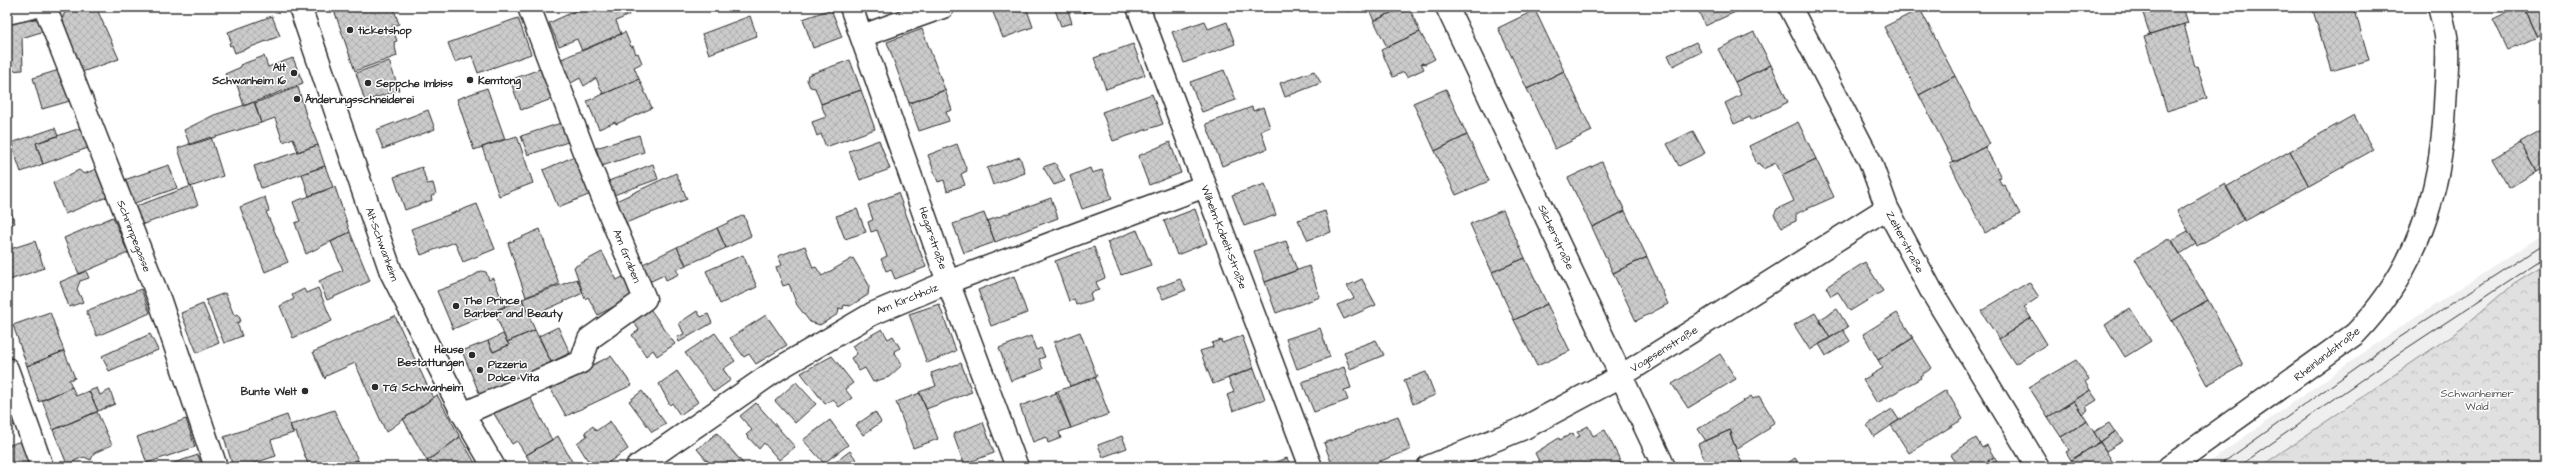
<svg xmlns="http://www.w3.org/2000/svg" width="2552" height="474" viewBox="0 0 2552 474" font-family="'Architects Daughter',sans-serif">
<defs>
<pattern id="forest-crowns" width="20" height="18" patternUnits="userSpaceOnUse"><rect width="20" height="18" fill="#e0e0e0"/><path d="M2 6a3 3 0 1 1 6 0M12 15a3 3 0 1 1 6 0" fill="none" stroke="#c0c0c0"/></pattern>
<pattern id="building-cross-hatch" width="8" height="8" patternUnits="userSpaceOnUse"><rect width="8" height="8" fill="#cbcbcb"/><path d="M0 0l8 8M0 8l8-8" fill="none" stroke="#aeaeae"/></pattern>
</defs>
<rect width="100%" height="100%" fill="#fff"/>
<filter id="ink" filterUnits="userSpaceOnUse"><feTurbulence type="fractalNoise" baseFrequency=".025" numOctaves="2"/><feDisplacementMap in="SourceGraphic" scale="8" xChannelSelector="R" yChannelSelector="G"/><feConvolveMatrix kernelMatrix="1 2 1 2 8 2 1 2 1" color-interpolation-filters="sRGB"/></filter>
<g filter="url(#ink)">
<path fill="#efefef" d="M 2545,233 L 2545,264 L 2514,283 L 2461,329 L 2260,467 L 2202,467 L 2387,336 Z"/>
<path fill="url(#forest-crowns)" stroke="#868686" d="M 2545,264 L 2545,467 L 2260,467 L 2461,329 L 2514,283 Z"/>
<path fill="url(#building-cross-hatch)" stroke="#2b2b2b" d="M 96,7 L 119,59 L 79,73 L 62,30 L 63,16 L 68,7 Z
M 333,7 L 393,7 L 399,24 L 392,26 L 397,41 L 394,42 L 397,56 L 355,71 Z
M 584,7 L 625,7 L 629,15 L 616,21 L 621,34 L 582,51 L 577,39 L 559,46 L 549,23 Z
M 874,7 L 888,7 L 875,12 Z
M 991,7 L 1026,7 L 1033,27 L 1003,38 Z
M 1054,7 L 1067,7 L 1072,23 L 1061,26 Z
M 1082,7 L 1101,7 L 1084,13 Z
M 1346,7 L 1360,7 L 1348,12 Z
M 1368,7 L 1403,7 L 1374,21 Z
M 1403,7 L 1409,7 L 1420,32 L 1387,47 L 1374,21 Z
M 1697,7 L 1743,7 L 1744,8 L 1705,26 Z
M 2141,7 L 2183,7 L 2188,23 L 2150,35 Z
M 2312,7 L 2354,7 L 2369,60 L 2331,71 Z
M 2519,7 L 2523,7 L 2537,37 L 2508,50 L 2493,19 Z
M 2523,7 L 2545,7 L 2545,33 L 2537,37 Z
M 831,9 L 842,37 L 813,48 L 803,19 Z
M 1920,9 L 1955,76 L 1919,95 L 1884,27 Z
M 1535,10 L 1564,71 L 1527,89 L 1498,28 Z
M 37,14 L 44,31 L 22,38 L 23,70 L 9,71 L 7,23 Z
M 272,16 L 280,36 L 235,53 L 232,45 L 230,46 L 229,43 L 231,42 L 228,32 Z
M 750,16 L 757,36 L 709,54 L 702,34 Z
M 518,18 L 531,54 L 478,73 L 472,56 L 455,62 L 448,43 Z
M 1205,21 L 1208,29 L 1227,22 L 1235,44 L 1184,63 L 1172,32 Z
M 2184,24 L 2195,67 L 2197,66 L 2207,98 L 2167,111 L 2144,37 Z
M 922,29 L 945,90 L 909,103 L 887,42 Z
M 625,32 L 631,47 L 633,46 L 636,54 L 638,53 L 642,63 L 634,67 L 639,79 L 603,94 L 596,78 L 584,86 L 580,78 L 571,83 L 559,60 Z
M 1420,32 L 1435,59 L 1425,64 L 1421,63 L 1424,69 L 1407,77 L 1404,72 L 1393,77 L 1381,50 Z
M 1754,32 L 1771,65 L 1735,82 L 1718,49 Z
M 1696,42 L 1701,52 L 1673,66 L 1668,55 Z
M 1133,44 L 1145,75 L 1106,89 L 1094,58 Z
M 264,56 L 268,67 L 293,58 L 303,83 L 244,106 L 236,82 L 229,85 L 225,74 L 241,67 L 240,65 Z
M 850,60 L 861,90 L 821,104 L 815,88 L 810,87 L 807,80 L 808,75 Z
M 389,61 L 399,90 L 365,101 L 356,73 Z
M 1771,65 L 1788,102 L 1751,120 L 1750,117 L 1734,124 L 1725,103 L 1741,95 L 1735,82 Z
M 540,69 L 552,99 L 521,110 L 510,80 Z
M 59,70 L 70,101 L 42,109 L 33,78 Z
M 1224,70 L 1236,100 L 1202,112 L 1190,82 Z
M 1314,71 L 1321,83 L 1285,97 L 1280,83 Z
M 1564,71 L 1592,131 L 1555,149 L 1527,89 Z
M 1955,76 L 1990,144 L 1954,163 L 1919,95 Z
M 639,79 L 652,108 L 616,124 L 615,122 L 599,129 L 587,101 Z
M 298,87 L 306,115 L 318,145 L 298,152 L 293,138 L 283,142 L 275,118 L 261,123 L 255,103 Z
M 487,88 L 505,139 L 474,150 L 457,99 Z
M 1446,89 L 1467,135 L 1435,151 L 1413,103 Z
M 861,90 L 875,129 L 826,147 L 821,134 L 817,136 L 812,122 L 826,117 L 821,104 Z
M 945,90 L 952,110 L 946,112 L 949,121 L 919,131 L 909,103 Z
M 1152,94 L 1163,124 L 1113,141 L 1102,112 Z
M 254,102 L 261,123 L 190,145 L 184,130 L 214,115 Z
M 1252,107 L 1253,111 L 1263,107 L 1270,127 L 1261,131 L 1267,149 L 1222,166 L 1206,124 Z
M 428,110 L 435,129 L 383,149 L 376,130 Z
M 2354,115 L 2373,150 L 2309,186 L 2290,151 Z
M 564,122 L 571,141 L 528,155 L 521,136 Z
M 1798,122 L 1816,159 L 1782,175 L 1776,163 L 1763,169 L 1760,163 L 1757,164 L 1749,146 Z
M 55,128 L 58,136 L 36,143 L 43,164 L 21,172 L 11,143 Z
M 81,128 L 88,148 L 43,164 L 36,143 Z
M 2545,128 L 2545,167 L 2536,172 L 2520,142 Z
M 1693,131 L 1705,153 L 1679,166 L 1667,144 Z
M 639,135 L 644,152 L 602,166 L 596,148 Z
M 1467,135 L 1489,181 L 1456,195 L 1435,151 Z
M 517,136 L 533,183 L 499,196 L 482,147 Z
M 211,137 L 223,176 L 190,187 L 178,148 Z
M 879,140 L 890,169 L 860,180 L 849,151 Z
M 1170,142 L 1181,173 L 1149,185 L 1138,156 Z
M 2520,142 L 2536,172 L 2509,188 L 2492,159 Z
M 957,144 L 967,171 L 961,174 L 965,185 L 947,191 L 944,180 L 938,182 L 928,155 Z
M 318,145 L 325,166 L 261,188 L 254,166 Z
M 1985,147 L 2001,177 L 1998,178 L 2002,185 L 2004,184 L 2020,214 L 1985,233 L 1950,164 Z
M 2290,151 L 2309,186 L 2245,221 L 2226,187 Z
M 575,156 L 591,194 L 558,207 L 543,170 Z
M 1020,157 L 1025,173 L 993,185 L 987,168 Z
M 1816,159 L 1834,197 L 1800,212 L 1796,214 L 1796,221 L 1782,227 L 1774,215 L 1777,209 L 1794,201 L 1782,175 Z
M 1602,162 L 1625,211 L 1592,227 L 1568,178 Z
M 1055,163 L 1065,181 L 1054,185 L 1043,167 Z
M 653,164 L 658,179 L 611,196 L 606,182 Z
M 169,165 L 177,188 L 132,204 L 124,180 Z
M 325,166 L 333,187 L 309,196 L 302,174 Z
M 422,167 L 427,184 L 433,183 L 436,194 L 431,196 L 432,200 L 405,210 L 394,177 Z
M 1090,168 L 1092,173 L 1102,170 L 1112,199 L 1082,209 L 1070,176 Z
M 96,169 L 107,197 L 65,214 L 53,183 L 79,170 L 84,174 Z
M 676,173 L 687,199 L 623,224 L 614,202 Z
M 1265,184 L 1276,215 L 1244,226 L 1232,195 Z
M 2225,184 L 2245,219 L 2197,246 L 2177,211 Z
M 191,186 L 198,205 L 141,225 L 134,207 Z
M 335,187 L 350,232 L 306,254 L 295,223 L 300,221 L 293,202 Z
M 898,193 L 926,267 L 895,279 L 891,269 L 886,271 L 881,259 L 887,256 L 877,230 L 871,232 L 868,222 L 873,220 L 868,205 Z
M 265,197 L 269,211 L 266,212 L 288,262 L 265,272 L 240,207 Z
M 1051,198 L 1058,218 L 995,242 L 987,221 Z
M 7,200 L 15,223 L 7,226 Z
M 477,204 L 495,249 L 463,262 L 455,242 L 421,255 L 411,229 Z
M 857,209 L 866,232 L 845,239 L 836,216 Z
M 1195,209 L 1207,243 L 1177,255 L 1164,221 Z
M 1503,210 L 1525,258 L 1492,272 L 1470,224 Z
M 1325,211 L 1331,232 L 1308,240 L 1298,220 Z
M 1625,211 L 1647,257 L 1613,273 L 1592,227 Z
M 984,213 L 995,242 L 964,253 L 953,224 Z
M 744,215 L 751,236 L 726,248 L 717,228 Z
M 113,217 L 128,253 L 79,274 L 64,238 Z
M 717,228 L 726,248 L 686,265 L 677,247 Z
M 540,229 L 559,284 L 526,297 L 508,243 Z
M 1137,230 L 1151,265 L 1121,275 L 1107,242 Z
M 2188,231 L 2196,244 L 2180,254 L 2172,240 Z
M 350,232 L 370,281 L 327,300 L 319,281 L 343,270 L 331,242 Z
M 2170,238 L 2208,300 L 2172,321 L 2135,259 Z
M 35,241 L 44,268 L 7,281 L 7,250 Z
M 1286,241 L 1297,270 L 1265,282 L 1254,251 Z
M 805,246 L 813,268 L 816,267 L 822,276 L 853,258 L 869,285 L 868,295 L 850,306 L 844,305 L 843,309 L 839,308 L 838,314 L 820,325 L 810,322 L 797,305 L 789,284 L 783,286 L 776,267 L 782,265 L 778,256 Z
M 677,247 L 686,265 L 676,270 L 679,274 L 666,280 L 664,275 L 647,283 L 639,266 Z
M 1094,247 L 1105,278 L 1096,282 L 1099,290 L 1090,293 L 1092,300 L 1076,305 L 1074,299 L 1069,301 L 1055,261 Z
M 602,252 L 617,280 L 626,275 L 637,294 L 598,315 L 588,297 L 585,299 L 574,267 Z
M 743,255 L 757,287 L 720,304 L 706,271 Z
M 1647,257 L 1668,304 L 1636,321 L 1613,273 Z
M 1525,258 L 1547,304 L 1514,320 L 1492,272 Z
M 1865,262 L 1883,291 L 1850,311 L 1838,292 L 1831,296 L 1826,287 Z
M 1309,266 L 1320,297 L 1276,313 L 1265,282 Z
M 86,271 L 89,278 L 80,281 L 77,289 L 83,302 L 69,307 L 60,282 Z
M 481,271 L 486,272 L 489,280 L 493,278 L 505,307 L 453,329 L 437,291 L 465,281 Z
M 1014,276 L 1027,313 L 991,326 L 978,290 Z
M 577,279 L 583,293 L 530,317 L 522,299 Z
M 1180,279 L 1186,290 L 1163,299 L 1157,288 Z
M 1362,279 L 1376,305 L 1344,319 L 1337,305 L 1354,298 L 1347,286 Z
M 2029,282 L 2039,297 L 2024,307 L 2031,318 L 1999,339 L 1981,311 Z
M 318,288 L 332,321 L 293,338 L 280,306 L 294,299 L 292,295 L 304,289 L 306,293 Z
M 141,289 L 150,313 L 97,336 L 86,311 Z
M 225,293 L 234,315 L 238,314 L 241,321 L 237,323 L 242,336 L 224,343 L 206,300 Z
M 522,299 L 535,330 L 507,342 L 494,311 Z
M 2208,300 L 2243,365 L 2207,385 L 2172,321 Z
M 203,304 L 219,343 L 197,353 L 181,313 Z
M 939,304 L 956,351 L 927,363 L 909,314 Z
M 1547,304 L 1570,351 L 1537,366 L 1514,320 Z
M 648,306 L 675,344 L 657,356 L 653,350 L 646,356 L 632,335 L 639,330 L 631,318 Z
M 2130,308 L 2151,341 L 2125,357 L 2105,325 Z
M 1837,309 L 1848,327 L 1830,338 L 1819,320 Z
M 697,311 L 701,317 L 708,314 L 712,323 L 679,342 L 677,337 L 684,334 L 679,323 Z
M 50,312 L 64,351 L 27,366 L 13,325 Z
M 1815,313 L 1830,338 L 1810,350 L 1794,325 Z
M 1897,313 L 1913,338 L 1878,360 L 1863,334 Z
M 766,315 L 787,345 L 756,364 L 749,354 L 744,357 L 730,338 Z
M 395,316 L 433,398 L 386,432 L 355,363 L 326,376 L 325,379 L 313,352 Z
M 2031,318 L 2047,344 L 2015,364 L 1999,339 Z
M 558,327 L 570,353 L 551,362 L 539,336 Z
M 1320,328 L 1330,357 L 1297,369 L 1286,339 Z
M 882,329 L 888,339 L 893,336 L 900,348 L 894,351 L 902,365 L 889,377 L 873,382 L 865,368 L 859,371 L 851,358 L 857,354 L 852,346 Z
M 535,330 L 551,362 L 480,395 L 462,351 L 488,341 L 493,352 L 509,345 L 507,342 Z
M 1843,330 L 1850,341 L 1826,356 L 1819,344 Z
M 1080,332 L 1097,377 L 1070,386 L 1054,342 Z
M 715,333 L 735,361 L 723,369 L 731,380 L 714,392 L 685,353 Z
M 150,334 L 158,350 L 109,371 L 102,356 Z
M 503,334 L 509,345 L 493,352 L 488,341 Z
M 1031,336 L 1036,350 L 1041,348 L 1045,357 L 1039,359 L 1043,369 L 1011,381 L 999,348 Z
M 1242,336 L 1254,368 L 1213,384 L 1200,351 L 1213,347 L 1212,343 L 1221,340 L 1222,343 Z
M 1913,338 L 1932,368 L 1920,376 L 1921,378 L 1877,403 L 1863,380 L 1883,368 L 1878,360 Z
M 1376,340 L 1384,355 L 1350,369 L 1344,352 Z
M 64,351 L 75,378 L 69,380 L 72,387 L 39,402 L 27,366 Z
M 1720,354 L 1736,379 L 1688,408 L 1672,384 Z
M 611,356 L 632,385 L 566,416 L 549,386 Z
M 832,356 L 853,383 L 845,389 L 852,398 L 839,407 L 833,399 L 825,404 L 801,373 Z
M 2076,360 L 2089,379 L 2085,382 L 2090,390 L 2048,417 L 2029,387 Z
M 961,363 L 972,392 L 926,409 L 919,392 L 936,386 L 931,373 Z
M 1344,367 L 1351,388 L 1344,390 L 1348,400 L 1314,412 L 1302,382 Z
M 1254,368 L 1265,399 L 1233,411 L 1227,395 L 1234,392 L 1228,378 Z
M 677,371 L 698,402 L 680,415 L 672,403 L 670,405 L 659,384 Z
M 1426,372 L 1435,395 L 1413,404 L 1404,380 Z
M 1095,377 L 1109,414 L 1071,428 L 1058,393 L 1055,392 Z
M 796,382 L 816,404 L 795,423 L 775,401 Z
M 72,387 L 76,396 L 89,391 L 98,411 L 53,430 L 42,400 Z
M 97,388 L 100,395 L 110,390 L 115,404 L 98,411 L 89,391 Z
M 1946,390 L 1963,419 L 1909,453 L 1891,425 Z
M 2090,390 L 2097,400 L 2086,407 L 2088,410 L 2082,414 L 2074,401 Z
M 642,391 L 666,424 L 652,432 L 629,401 Z
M 920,393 L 938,439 L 913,448 L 896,402 Z
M 1056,393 L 1071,428 L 1059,432 L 1061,438 L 1048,443 L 1046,437 L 1033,442 L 1020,406 Z
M 437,395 L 460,437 L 427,461 L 403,419 Z
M 529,395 L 552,440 L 526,455 L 517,441 L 512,444 L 493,412 Z
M 1751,396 L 1753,399 L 1759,396 L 1775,422 L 1769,426 L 1770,428 L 1736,449 L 1730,434 L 1732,434 L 1730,430 L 1706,441 L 1698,429 Z
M 2074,401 L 2087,421 L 2061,437 L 2048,417 Z
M 7,402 L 15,425 L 7,428 Z
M 756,403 L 795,447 L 779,460 L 764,443 L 759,449 L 746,435 L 752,430 L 740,416 Z
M 1892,409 L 1899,420 L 1874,437 L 1867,425 Z
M 334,410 L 358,460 L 337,467 L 309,467 L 296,432 L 293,433 L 290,425 Z
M 97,412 L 112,445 L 94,453 L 91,460 L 84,457 L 67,464 L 53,430 Z
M 875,412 L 881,422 L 863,435 L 856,425 Z
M 287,415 L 293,433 L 271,440 L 276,456 L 242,467 L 233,467 L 224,437 Z
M 1398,416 L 1410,450 L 1364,467 L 1333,467 L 1324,443 Z
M 186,419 L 195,447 L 147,463 L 137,437 Z
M 830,420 L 848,445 L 824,463 L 803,440 Z
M 610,421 L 628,449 L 602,467 L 592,467 L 577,443 L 587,436 L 585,432 L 593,426 L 596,431 Z
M 2087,421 L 2100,442 L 2071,460 L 2066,452 L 2069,450 L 2061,437 Z
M 983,422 L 994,453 L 964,464 L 953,434 Z
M 2109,423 L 2115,432 L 2100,442 L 2094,432 Z
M 1588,426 L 1593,436 L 1605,430 L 1621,462 L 1612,467 L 1542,467 L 1535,453 L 1559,438 L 1560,440 L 1573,433 L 1575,438 L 1580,436 L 1577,432 Z
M 1730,430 L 1732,434 L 1730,434 L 1742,463 L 1733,467 L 1707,467 L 1698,444 Z
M 2116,431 L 2123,441 L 2106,451 L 2100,442 Z
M 717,433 L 746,467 L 712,467 L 697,449 Z
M 558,436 L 575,467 L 533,467 L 526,455 Z
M 1122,436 L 1127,448 L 1103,457 L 1098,445 Z
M 460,437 L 475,463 L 468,467 L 430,467 L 427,461 Z
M 1976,438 L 1982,448 L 1987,445 L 1994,457 L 1979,467 L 1958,467 L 1950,455 Z
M 21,441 L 30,467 L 7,467 L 7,446 Z
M 2100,442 L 2114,464 L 2108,467 L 2080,467 L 2079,465 L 2075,467 L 2071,460 Z
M 850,451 L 857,461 L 848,467 L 837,467 L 834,463 Z
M 198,455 L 202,467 L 165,467 L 165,466 Z
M 1994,457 L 2000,467 L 1979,467 Z
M 1287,458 L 1291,467 L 1264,467 L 1269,465 Z
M 1795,458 L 1801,467 L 1782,467 Z
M 358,460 L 362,467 L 337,467 Z
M 1621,462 L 1624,467 L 1612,467 Z
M 674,463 L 676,467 L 667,467 Z
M 1742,463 L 1744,467 L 1733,467 Z"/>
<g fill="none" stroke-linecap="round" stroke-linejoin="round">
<defs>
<path id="minor" d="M 45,7 L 160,301 L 216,467
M 300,7 L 391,272 L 463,414 L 494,467
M 851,7 L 948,282 L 1017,467
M 1138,7 L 1311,467
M 1447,7 L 1664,467
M 1790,7 L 1870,161 L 1887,208 L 1932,292 L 2038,467
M 7,13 L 33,7
M 862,36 L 943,7
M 7,369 L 42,467
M 463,414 L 581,362 L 589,339 L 645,299 L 584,152 L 529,7
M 637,467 L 778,369 L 872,314 L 948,282 L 1205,186
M 1428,467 L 1524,428 L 1621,376 L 1887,208"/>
<path id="tertiary" d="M 2169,467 L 2355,334 C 2417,270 2441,194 2445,106 C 2446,85 2448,63 2447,43 C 2446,31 2442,18 2439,7"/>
</defs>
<use href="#minor" stroke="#2b2b2b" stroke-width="25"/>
<use href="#tertiary" stroke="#2b2b2b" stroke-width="25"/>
<use href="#minor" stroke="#fff" stroke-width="22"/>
<use href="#tertiary" stroke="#fff" stroke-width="22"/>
<path stroke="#2b2b2b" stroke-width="1" d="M 2217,467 L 2391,343 L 2545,243
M 2238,467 L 2398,354 L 2545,257"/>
</g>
</g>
<g fill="#2b2b2b" stroke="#fff" stroke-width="1.5">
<circle cx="350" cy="30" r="4"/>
<circle cx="294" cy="73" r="4"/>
<circle cx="470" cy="80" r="4"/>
<circle cx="368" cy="83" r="4"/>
<circle cx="297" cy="99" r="4"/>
<circle cx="456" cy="306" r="4"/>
<circle cx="472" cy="355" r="4"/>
<circle cx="480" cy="370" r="4"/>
<circle cx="375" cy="387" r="4"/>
<circle cx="305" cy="391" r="4"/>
</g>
<g text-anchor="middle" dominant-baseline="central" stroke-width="3" stroke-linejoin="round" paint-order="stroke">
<g font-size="11" font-weight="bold" fill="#2b2b2b" stroke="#fff" text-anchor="start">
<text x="358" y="30">ticketshop</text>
<text x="286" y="67" text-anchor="end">Alt<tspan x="286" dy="13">Schwanheim 16</tspan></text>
<text x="478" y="80">Kemtong</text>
<text x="376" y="83">Seppche Imbiss</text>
<text x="305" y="99">Änderungsschneiderei</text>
<text x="464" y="300">The Prince<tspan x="464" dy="13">Barber and Beauty</tspan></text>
<text x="464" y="349" text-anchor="end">Heuse<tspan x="464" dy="13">Bestattungen</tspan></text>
<text x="488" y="364">Pizzeria<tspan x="488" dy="13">Dolce Vita</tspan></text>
<text x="383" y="387">TG Schwanheim</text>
<text x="297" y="391" text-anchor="end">Bunte Welt</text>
</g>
<g font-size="11" fill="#2b2b2b" stroke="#fff">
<text transform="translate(134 236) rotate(69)">Schrimpegasse</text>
<text transform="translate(1224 237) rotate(69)">Wilhelm-Kobelt-Straße</text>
<text transform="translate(1556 237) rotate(65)">Silcherstraße</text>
<text transform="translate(933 238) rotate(71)">Hegarstraße</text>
<text transform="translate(1905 242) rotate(62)">Zelterstraße</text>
<text transform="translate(382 244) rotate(70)">Alt-Schwanheim</text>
<text transform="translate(627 256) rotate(68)">Am Graben</text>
<text transform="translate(907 299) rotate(-22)">Am Kirchholz</text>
<text transform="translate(1664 349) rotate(-32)">Vogesenstraße</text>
<text transform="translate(2327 354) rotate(-38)">Rheinlandstraße</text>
</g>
<g font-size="11" fill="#585858" stroke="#fff">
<text x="2477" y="393">Schwanheimer<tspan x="2477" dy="13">Wald</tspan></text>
</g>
</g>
<rect width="2552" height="474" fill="none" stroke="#fff" stroke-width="24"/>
<rect x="12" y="12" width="2528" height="450" fill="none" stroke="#2b2b2b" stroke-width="1.5" filter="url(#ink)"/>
</svg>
